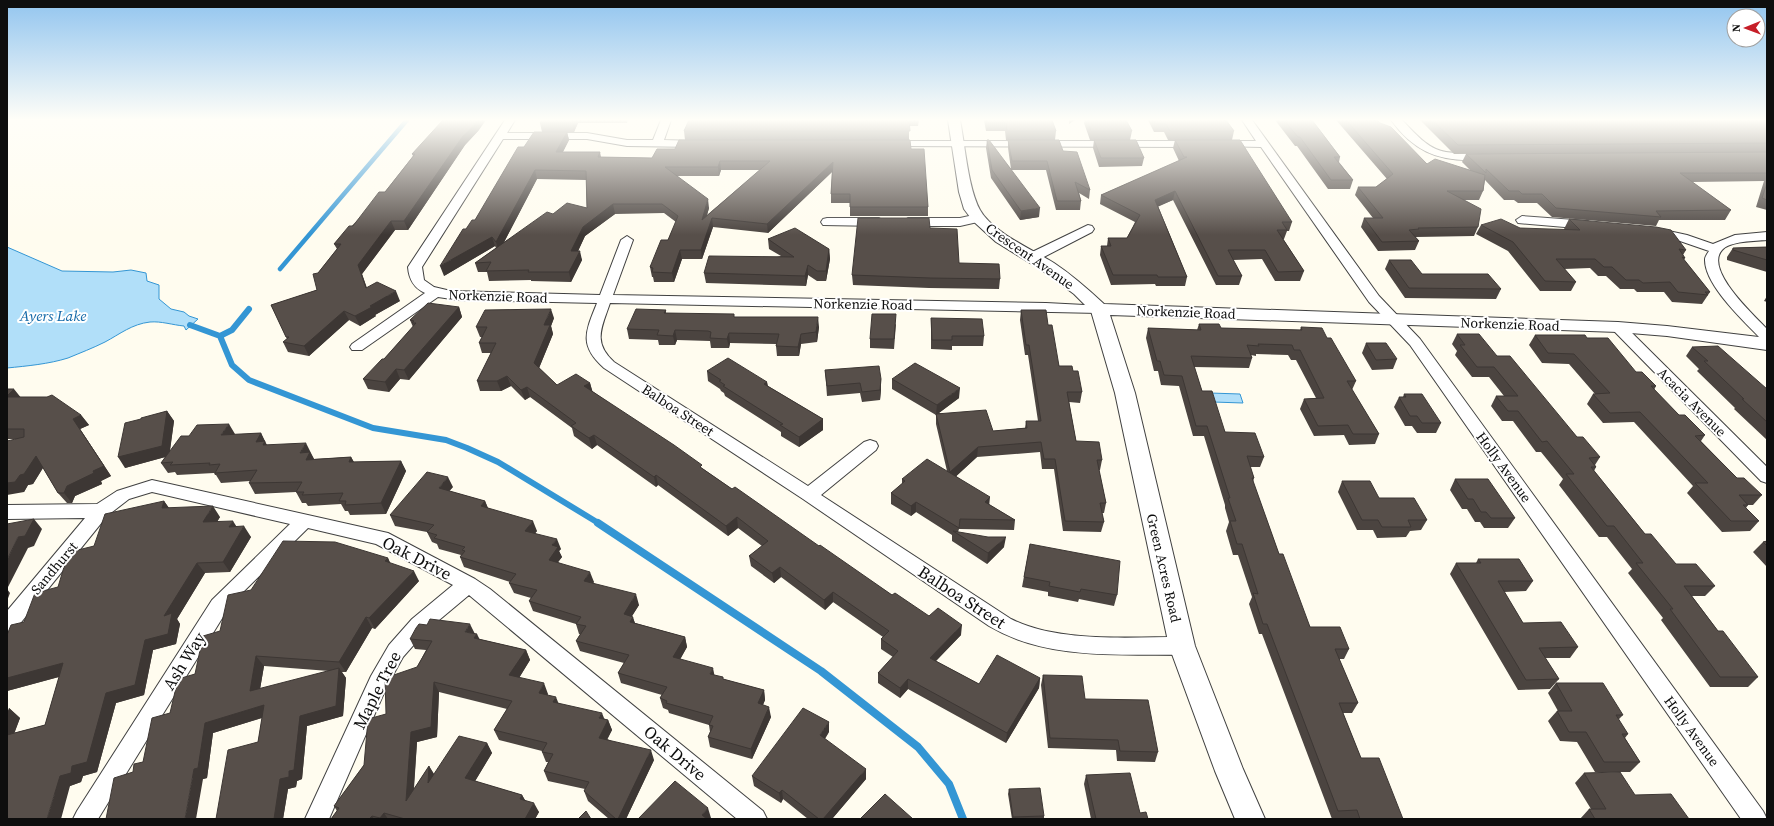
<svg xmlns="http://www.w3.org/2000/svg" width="1774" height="826" viewBox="0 0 1774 826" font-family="'Source Serif 4',serif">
<rect width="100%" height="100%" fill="#fffcef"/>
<path fill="#b1dff9" stroke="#3496d4" d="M 7,247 L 62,271 L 113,272 L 131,270 L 146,273 L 147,281 L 159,285 L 159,299 L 171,309 L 184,312 L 189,316 L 198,319 L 186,330 L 184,326 C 173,325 161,321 150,322 C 132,324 120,334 105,342 C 93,348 80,353 68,358 C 49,364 27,366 7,368 Z
M 1210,393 L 1240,394 L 1243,403 L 1213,402 Z"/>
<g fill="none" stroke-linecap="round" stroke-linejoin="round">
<path stroke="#3496d4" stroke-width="4.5" d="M 280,269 L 407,120"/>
<path stroke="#3496d4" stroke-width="6" d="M 190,325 L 220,336 L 232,330 L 249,309
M 220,336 L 232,365 L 249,380 L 373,428 L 446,440 L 467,448 L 498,462 L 600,524"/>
<path stroke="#3496d4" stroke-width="8" d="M 598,523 L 821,671 L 918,747 L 949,784 L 963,819"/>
<defs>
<path id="minor" d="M 505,120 L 515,120 L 507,133 L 587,133 L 627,140 L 653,140 L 661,120 L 671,120 L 664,140 L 698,141 L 703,144 L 698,147 L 627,146 L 587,139 L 503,139 L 422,267 L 424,280 L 434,287 L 451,291 L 600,295 L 621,240 L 627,236 L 633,240 L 613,295 L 1046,303 L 1104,306 L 1106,309 L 1104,312 L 1099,313 L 610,303 C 602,327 592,342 614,362 L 808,486 L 864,442 L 870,440 L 876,442 L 878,446 L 876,450 L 821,495 L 1011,619 C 1059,643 1129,637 1182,637 L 1189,640 L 1192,646 L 1189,652 L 1182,655 C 1118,654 1046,660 989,626 L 803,499 L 604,368 C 578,345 586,331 597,303 L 458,300 L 438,297 L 362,350 L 352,350 L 350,347 L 352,344 L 425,293 C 414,288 409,280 408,267 Z
M 1242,120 L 1252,120 L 1379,296 L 1420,339 L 1763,811 L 1767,819 L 1741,819 L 1410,345 L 1369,302 L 1261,147 L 1218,146 L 1217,144 L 1222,141 L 1256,141 Z
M 1391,120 L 1402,120 C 1414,132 1427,149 1446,152 C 1455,154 1486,151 1491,157 C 1487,162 1479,160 1473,160 C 1436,161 1413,150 1391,120 Z
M 890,141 L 1194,141 L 1199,144 L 1194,147 L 886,146 L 885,144 Z
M 978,214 L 984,218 L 982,221 L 960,226 L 908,226 L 902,222 L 908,218 L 960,218 Z
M 1522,216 L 1588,221 L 1594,225 L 1588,229 L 1518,223 L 1516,220 Z
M 827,218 L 879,218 L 885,222 L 879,226 L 823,225 L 821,222 L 823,219 Z
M 1088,225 L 1092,226 L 1094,229 L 1092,232 L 1038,260 L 1028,260 L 1026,257 L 1028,254 Z
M 1655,228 L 1687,235 L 1713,244 L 1735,235 L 1767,232 L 1767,240 C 1755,241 1730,241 1722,250 C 1704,270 1754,315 1767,329 L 1767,341 L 1762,340 C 1745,322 1704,285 1705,259 C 1705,257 1707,254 1709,251 L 1680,241 L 1651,235 L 1649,232 L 1651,229 Z
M 1618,323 L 1623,324 L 1767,467 L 1767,483 L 1761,481 L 1613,330 L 1611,327 L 1613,324 Z
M 152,480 L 388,533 L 475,579 L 490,589 L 763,811 L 767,819 L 737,819 L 469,595 L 426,631 L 403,657 L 387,686 L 329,819 L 305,819 L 371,676 L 389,645 L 412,619 L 453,585 L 376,544 L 308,528 L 237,598 L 226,612 L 98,819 L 73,819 L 77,811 L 212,600 L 290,524 L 152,492 L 129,499 L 107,516 L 14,631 L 7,633 L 7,611 L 85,518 L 7,519 L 7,505 L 97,504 L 117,491 Z"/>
<path id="tertiary" d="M 948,120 L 960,120 C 965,145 968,188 980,210 C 992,232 1033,250 1054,263 C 1072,275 1088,289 1104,304 L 1618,322 L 1667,326 L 1767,338 L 1767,350 L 1667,336 L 1618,332 L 1110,315 L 1135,393 L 1195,646 L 1243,769 L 1265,819 L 1235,819 L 1215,771 L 1169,646 L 1115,393 L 1091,311 L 1074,294 L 1043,271 L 996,242 L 973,221 L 964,209 L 959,192 Z"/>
</defs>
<use href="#minor" stroke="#414141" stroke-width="2"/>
<use href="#tertiary" stroke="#414141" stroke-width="2"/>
<use href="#minor" fill="#fff" fill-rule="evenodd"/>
<use href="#tertiary" fill="#fff" fill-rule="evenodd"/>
</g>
<path fill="#4b4440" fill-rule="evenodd" d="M 542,120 L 628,120 L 627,123 L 578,123 L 574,132 L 542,132 L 540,123 Z
M 689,120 L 919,120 L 918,126 L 909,126 L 909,140 L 685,140 L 684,131 Z
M 984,120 L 1052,120 L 1056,131 L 1055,140 L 1006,140 L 1005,131 L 986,131 Z
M 1085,120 L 1126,120 L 1132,131 L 1130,140 L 1090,140 L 1084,123 Z
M 1148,120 L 1226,120 L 1234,131 L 1232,140 L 1168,140 L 1164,132 L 1154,132 Z
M 1275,120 L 1312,120 L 1340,157 L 1339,162 L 1353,180 L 1350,189 L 1328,189 L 1297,146 L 1295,146 Z
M 1336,120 L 1377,120 L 1380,123 L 1427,164 L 1470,170 L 1462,162 L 1466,154 L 1767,152 L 1767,210 L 1756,207 L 1764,181 L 1692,182 L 1731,210 L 1725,220 L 1659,220 L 1656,226 L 1552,217 L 1537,203 L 1518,203 L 1514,200 L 1504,200 L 1485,180 L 1483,191 L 1479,200 L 1464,200 L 1478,227 L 1474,236 L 1416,237 L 1416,238 L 1419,241 L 1415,250 L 1378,251 L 1361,227 L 1364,218 L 1373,218 L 1355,195 L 1358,187 L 1376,187 L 1387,179 Z
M 1420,120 L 1767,120 L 1767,152 L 1454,154 Z
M 479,130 L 465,145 L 408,230 L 395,230 L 362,274 L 367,288 L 400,301 L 375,315 L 376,316 L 360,326 L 349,320 L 309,356 L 288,352 L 283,342 L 287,339 L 271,305 L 317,290 L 318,273 L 337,249 L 334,244 L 385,192 L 413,156 L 412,154 Z
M 567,132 L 569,140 L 563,152 L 600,152 L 601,157 L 652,158 L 675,149 L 911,149 L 928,207 L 928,216 L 850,216 L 850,203 L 831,203 L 831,194 L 832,172 L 768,233 L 713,227 L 702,259 L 682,259 L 674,282 L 654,282 L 653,277 L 652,277 L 650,267 L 668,240 L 676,222 L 664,213 L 615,214 L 585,236 L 578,251 L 582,260 L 571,282 L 531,281 L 531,280 L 489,281 L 487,272 L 478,272 L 475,263 L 496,248 L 495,246 L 444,276 L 466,229 L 475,220 L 524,147 ZM 721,170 L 760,170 L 707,215 L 709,208 L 677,176 L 719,176 ZM 537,179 L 586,180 L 587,208 L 553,214 L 504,242 Z
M 987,140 L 1011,169 L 1008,148 L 1008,140 L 1063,151 L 1090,190 L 1089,199 L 1079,193 L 1081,201 L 1080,210 L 1056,210 L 1046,170 L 1011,170 L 1039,217 L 1020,220 L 991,178 L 986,148 Z
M 1094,140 L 1144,158 L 1142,166 L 1099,167 L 1093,148 Z
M 1175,140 L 1292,222 L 1289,231 L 1287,231 L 1284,239 L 1283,239 L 1304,271 L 1300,281 L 1275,281 L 1262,259 L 1233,260 L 1242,276 L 1239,285 L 1216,285 L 1173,200 L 1158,206 L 1187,277 L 1185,286 L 1156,286 L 1155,284 L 1111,285 L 1100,255 L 1101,246 L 1107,246 L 1108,238 L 1127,238 L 1135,222 L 1100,204 L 1101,195 L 1179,161 L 1173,148 Z
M 1569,219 L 1686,250 L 1683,255 L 1685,258 L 1684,260 L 1710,292 L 1702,304 L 1672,302 L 1664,292 L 1637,292 L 1634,289 L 1620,289 L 1606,276 L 1598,276 L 1590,268 L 1564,269 L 1576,282 L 1571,291 L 1540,291 L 1508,251 L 1476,234 L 1481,225 L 1520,228 L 1565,230 L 1564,229 Z
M 930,228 L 959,263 L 1000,279 L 999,289 L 929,288 L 853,285 L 852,275 Z
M 768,239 L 829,249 L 830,259 L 826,281 L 817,281 L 808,275 L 806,286 L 706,283 L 704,273 L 781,256 L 769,249 Z
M 1767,247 L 1767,272 L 1727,260 L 1727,257 L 1733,248 Z
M 1389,260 L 1422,274 L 1501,289 L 1496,299 L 1405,298 L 1385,269 Z
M 1767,296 L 1767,302 L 1764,301 Z
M 459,307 L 462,317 L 409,380 L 400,379 L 389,392 L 368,389 L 363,379 L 384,359 L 413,327 L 410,320 Z
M 666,310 L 666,313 L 735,317 L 819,327 L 817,342 L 801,344 L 799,356 L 777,356 L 776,346 L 776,344 L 730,343 L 729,348 L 711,348 L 710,341 L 677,340 L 675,345 L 659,345 L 658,340 L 629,339 L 627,329 Z
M 1021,310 L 1048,325 L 1059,366 L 1073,371 L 1082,392 L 1080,403 L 1069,402 L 1076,441 L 1102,460 L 1100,470 L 1099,470 L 1106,503 L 1104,513 L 1102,513 L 1104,522 L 1101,532 L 1063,531 L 1054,469 L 1042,469 L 1040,452 L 977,457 L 956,476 L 990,505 L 1015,520 L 1014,530 L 959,529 L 958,532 L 1004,547 L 987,564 L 952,541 L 952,535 L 916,512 L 911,516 L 891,504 L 891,493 L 902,484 L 902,479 L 947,471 L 936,424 L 936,415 L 892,389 L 892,379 L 959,398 L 939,413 L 993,431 L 1025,428 L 1026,421 L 1038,421 L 1028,355 L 1025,355 L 1020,320 Z
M 554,318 L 551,326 L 553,334 L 539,368 L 557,385 L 590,383 L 592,391 L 732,489 L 892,595 L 961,635 L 936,661 L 979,684 L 1040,678 L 1039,688 L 1006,743 L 908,689 L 900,698 L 878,683 L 878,673 L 893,657 L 881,649 L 881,639 L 883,637 L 833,602 L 825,610 L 781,577 L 774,583 L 751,566 L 749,556 L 762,546 L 738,528 L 728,536 L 658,485 L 656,487 L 597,445 L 592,449 L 574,436 L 572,428 L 530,397 L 525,400 L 511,386 L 501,391 L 480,391 L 477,381 L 491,353 L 482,353 L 479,343 L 482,337 L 480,337 L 476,327 Z
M 931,318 L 984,336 L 983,346 L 952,346 L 952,350 L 931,349 Z
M 896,324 L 894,349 L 870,348 L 870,339 Z
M 1199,324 L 1221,328 L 1300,330 L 1301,327 L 1327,338 L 1356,381 L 1352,390 L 1379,434 L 1375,444 L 1349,445 L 1344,435 L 1314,436 L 1300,409 L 1304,399 L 1316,398 L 1296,360 L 1291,360 L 1288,355 L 1256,354 L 1256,356 L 1251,355 L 1252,358 L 1249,368 L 1194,367 L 1202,391 L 1225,432 L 1264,457 L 1260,467 L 1250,467 L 1254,478 L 1253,482 L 1279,554 L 1310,627 L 1349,649 L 1344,659 L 1339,659 L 1358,703 L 1352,713 L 1343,713 L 1361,758 L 1403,819 L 1332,819 L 1262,634 L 1259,634 L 1249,604 L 1252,597 L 1238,555 L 1233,555 L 1226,531 L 1229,522 L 1225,508 L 1225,505 L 1204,436 L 1193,436 L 1179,386 L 1161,385 L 1158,371 L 1154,371 L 1146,338 L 1148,328 L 1197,330 Z
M 1457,334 L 1497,356 L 1577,437 L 1600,457 L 1595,465 L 1596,467 L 1594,471 L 1645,534 L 1676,564 L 1715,586 L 1705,596 L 1692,596 L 1718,631 L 1758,677 L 1748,687 L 1710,687 L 1661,620 L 1663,618 L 1628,573 L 1632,569 L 1607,537 L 1599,537 L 1559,485 L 1563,479 L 1541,452 L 1536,452 L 1513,421 L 1502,421 L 1491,406 L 1496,396 L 1504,396 L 1489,377 L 1472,377 L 1455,355 L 1457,351 L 1452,344 Z
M 1535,335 L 1587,338 L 1656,386 L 1654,390 L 1679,415 L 1705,435 L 1701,441 L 1737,478 L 1762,495 L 1753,505 L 1748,505 L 1746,508 L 1759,521 L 1750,531 L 1722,532 L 1687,493 L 1693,486 L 1634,422 L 1603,423 L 1587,404 L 1593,394 L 1595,394 L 1569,364 L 1542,363 L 1529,345 Z
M 1366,343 L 1397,359 L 1393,369 L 1372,370 L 1362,353 Z
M 1692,347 L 1767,389 L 1767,440 L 1734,409 L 1735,408 L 1697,371 L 1699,369 L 1686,356 Z
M 825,370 L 881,379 L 881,389 L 880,400 L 862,402 L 860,393 L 827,396 Z
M 707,371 L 767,382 L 768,386 L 823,419 L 823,430 L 799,447 L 781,436 L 781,432 L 725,396 L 724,393 L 721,391 L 720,389 L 708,381 Z
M 7,389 L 20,397 L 81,415 L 89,425 L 80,429 L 111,476 L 101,481 L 102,484 L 75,496 L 72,503 L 67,503 L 58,493 L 43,468 L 33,484 L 28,485 L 24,492 L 15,439 L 7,439 Z
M 1404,394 L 1441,423 L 1436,433 L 1417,433 L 1412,426 L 1405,426 L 1394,407 L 1399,397 L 1403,397 Z
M 167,411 L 174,421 L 170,451 L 235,434 L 234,435 L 261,433 L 267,445 L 311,454 L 314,459 L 351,457 L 354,462 L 401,461 L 406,471 L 386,514 L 350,515 L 348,511 L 345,511 L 341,504 L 308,506 L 306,503 L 302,503 L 296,492 L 255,494 L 249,483 L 250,481 L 221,483 L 216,475 L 215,475 L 214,473 L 177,475 L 175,472 L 168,473 L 161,463 L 165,457 L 125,468 L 141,419 Z
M 1455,479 L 1515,518 L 1508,528 L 1484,528 L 1480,522 L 1475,522 L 1467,509 L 1462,509 L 1450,490 Z
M 1342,481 L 1379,498 L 1427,520 L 1421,530 L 1410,531 L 1406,537 L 1377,538 L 1373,530 L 1357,530 L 1338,492 Z
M 453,487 L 449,491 L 485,501 L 488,508 L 537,531 L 535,533 L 561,549 L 559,551 L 562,557 L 558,562 L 594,582 L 593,583 L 639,605 L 632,616 L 635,623 L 685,637 L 687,647 L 680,659 L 723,679 L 764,690 L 765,700 L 763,705 L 771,717 L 752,759 L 710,747 L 708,737 L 710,732 L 709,725 L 669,713 L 668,710 L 663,708 L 660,698 L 662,695 L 621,683 L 618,673 L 624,663 L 580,651 L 576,641 L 580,634 L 579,634 L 576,624 L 533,611 L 529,601 L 531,598 L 514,593 L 509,583 L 510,582 L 464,567 L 460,557 L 461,555 L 439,549 L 437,544 L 432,542 L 427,532 L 395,526 L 390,515 Z
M 164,501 L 169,508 L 220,517 L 217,522 L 237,527 L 251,537 L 230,572 L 205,573 L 177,619 L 180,624 L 176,644 L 153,650 L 144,695 L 116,703 L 97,772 L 83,776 L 81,782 L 70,786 L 7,819 L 9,708 L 20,718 L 14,733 L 45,725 L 59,677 L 7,691 L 7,635 L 24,622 L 58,587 L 73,556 L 94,546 Z
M 1767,541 L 1767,567 L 1753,552 L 1763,542 Z
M 1030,544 L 1117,595 L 1114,606 L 1079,599 L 1078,602 L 1048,596 L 1048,592 L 1022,587 Z
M 388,558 L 390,563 L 419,581 L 375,629 L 372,628 L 346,672 L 342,672 L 346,678 L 343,716 L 307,726 L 302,779 L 297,781 L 296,787 L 288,789 L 283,819 L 216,819 L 258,742 L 262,718 L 213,733 L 207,778 L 203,779 L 133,772 L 143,762 L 170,713 L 195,674 L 220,631 ZM 264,666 L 329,671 L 260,689 Z
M 1478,559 L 1533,581 L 1526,591 L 1504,592 L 1523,623 L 1578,647 L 1570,658 L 1545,658 L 1559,679 L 1550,689 L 1518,690 L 1450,574 L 1456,563 L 1476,563 Z
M 474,633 L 479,639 L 526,650 L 530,660 L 519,678 L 548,694 L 547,695 L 558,703 L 608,720 L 612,730 L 607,739 L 654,760 L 626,819 L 609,819 L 588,801 L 584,791 L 585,789 L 548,781 L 544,771 L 548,762 L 546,762 L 542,752 L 542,751 L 499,740 L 494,730 L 507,709 L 439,692 L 437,737 L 417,742 L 414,789 L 429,766 L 434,774 L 487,743 L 492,753 L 475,781 L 522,795 L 525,800 L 539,812 L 535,819 L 331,819 L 337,811 L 334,806 L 364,765 L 386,714 L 417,667 L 426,650 L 415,649 L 410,639 Z
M 1043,675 L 1085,699 L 1158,752 L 1155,762 L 1117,761 L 1116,750 L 1048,748 L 1041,685 Z
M 1556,683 L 1623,715 L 1618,720 L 1628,734 L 1625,738 L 1640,762 L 1630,772 L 1595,772 L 1577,742 L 1560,741 L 1548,721 L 1557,711 L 1558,711 L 1548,693 Z
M 829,732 L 825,739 L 866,779 L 832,819 L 808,819 L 783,799 L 781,803 L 754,786 L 752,776 Z
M 1584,773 L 1635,795 L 1689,819 L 1580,819 L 1589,809 L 1591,809 L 1575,783 Z
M 1086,775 L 1140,813 L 1148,819 L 1091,819 L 1084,784 Z
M 1009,789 L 1044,816 L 1044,819 L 1012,819 L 1008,794 Z"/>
<path fill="#3d3734" d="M 478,120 L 486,120 L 479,130 L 465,145 L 408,230 L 404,221 L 463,136 Z
M 574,120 L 578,120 L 578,123 L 574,132 L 572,123 Z
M 1069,120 L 1075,120 L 1069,124 Z
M 567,132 L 569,140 L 558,161 L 556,152 Z
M 720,161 L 721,170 L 719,176 L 718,167 Z
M 833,162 L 833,171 L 768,233 L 767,224 Z
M 535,170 L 537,179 L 499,252 L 496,242 Z
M 1175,191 L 1173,200 L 1153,209 L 1155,200 Z
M 708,199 L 709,208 L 703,229 L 702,220 Z
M 613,204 L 615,214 L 585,236 L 574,260 L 571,251 L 583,227 Z
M 1040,208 L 1039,217 L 1020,220 L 1021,211 Z
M 712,218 L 713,227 L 702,259 L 701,250 Z
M 391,221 L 395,230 L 362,274 L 370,298 L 358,265 Z
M 492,237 L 495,246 L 444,276 L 440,266 Z
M 829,249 L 830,259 L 826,281 L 826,271 Z
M 680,250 L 682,259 L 674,282 L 672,273 Z
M 580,251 L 582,260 L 571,282 L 569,272 Z
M 808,265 L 808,275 L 806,286 L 805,276 Z
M 396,291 L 400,301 L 375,315 L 376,316 L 360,326 L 355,316 L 370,306 Z
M 459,307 L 462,317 L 409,380 L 404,370 Z
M 551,309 L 554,318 L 551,326 L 553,334 L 537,373 L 534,363 L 544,325 Z
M 344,311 L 349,320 L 309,356 L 304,346 Z
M 818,317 L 819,327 L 817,342 L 816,332 Z
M 675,330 L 677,340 L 675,345 L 673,336 Z
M 729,333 L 730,343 L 729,348 L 727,339 Z
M 801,334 L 801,344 L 799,356 L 798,347 Z
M 396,369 L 400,379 L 389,392 L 385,382 Z
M 507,376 L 511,386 L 501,391 L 497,381 Z
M 881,379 L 881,389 L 880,400 L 880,390 Z
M 767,382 L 768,392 L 764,384 Z
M 590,383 L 593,393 L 584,386 Z
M 527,387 L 530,397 L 525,400 L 521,390 Z
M 960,388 L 959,398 L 936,415 L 937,405 Z
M 14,389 L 22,399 L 7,399 L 7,396 Z
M 167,411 L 174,421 L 169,456 L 125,468 L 118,457 Z
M 81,415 L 89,425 L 80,429 L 111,476 L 101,481 L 102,484 L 75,496 L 72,503 L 64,493 L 67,486 L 93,471 L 73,419 Z
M 823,419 L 823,430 L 799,447 L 799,437 Z
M 229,424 L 235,434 L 227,446 L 221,435 Z
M 261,433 L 266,444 L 271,451 L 256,442 Z
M 594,435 L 597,445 L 592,449 L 589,438 Z
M 306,443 L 316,463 L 311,470 L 300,453 Z
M 978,447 L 977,457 L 950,482 L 950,472 Z
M 36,456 L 44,466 L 33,484 L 28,485 L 24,492 L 7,495 L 7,483 Z
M 351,457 L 357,468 L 349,462 Z
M 401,461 L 406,471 L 386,514 L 381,503 Z
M 656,475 L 658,485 L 656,487 L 654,477 Z
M 448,477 L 453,487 L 443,498 L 439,488 Z
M 990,497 L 989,507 L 985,502 Z
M 164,501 L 171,511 L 162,508 Z
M 485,501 L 489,511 L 481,506 Z
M 916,502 L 916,512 L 911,516 L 911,506 Z
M 213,506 L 220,517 L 210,532 L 203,522 Z
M 737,517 L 738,528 L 728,536 L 726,526 Z
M 34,519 L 42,529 L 34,546 L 28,548 L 7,589 L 10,593 L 7,601 L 7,560 L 18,537 Z
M 233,521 L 240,532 L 229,527 Z
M 533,521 L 537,531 L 529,541 L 525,531 Z
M 244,526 L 251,537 L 230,572 L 223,562 Z
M 1006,537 L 1004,547 L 987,564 L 988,553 Z
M 557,539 L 561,549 L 559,551 L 562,557 L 552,570 L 549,560 L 552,545 Z
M 388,558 L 393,569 L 385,561 Z
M 197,563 L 205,573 L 177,619 L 180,624 L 176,644 L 153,650 L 144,695 L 116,703 L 97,772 L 83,776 L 81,782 L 70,786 L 61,819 L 47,819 L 60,776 L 72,766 L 106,693 L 145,640 L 164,616 Z
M 780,567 L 781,577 L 774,583 L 772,573 Z
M 414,571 L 419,581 L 375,629 L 369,618 Z
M 590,572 L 594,582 L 587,591 L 584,581 Z
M 833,592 L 833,602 L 825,610 L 824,600 Z
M 636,594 L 639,605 L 627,624 L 624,614 Z
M 366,617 L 372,628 L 346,672 L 339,662 Z
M 633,617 L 636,627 L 630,622 Z
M 470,624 L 475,634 L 465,632 Z
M 962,625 L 961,635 L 929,668 L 930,658 Z
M 477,634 L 482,644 L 474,638 Z
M 685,637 L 687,647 L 676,667 L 673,657 Z
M 526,650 L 530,660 L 514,686 L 509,675 Z
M 256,656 L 264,666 L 258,701 L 250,691 Z
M 63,663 L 73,673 L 7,691 L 7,678 Z
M 339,668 L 346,678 L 343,716 L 307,726 L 302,779 L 297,781 L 296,787 L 288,789 L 283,819 L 274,819 L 280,779 L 289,771 L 300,716 Z
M 713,668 L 715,678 L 710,674 Z
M 1040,678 L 1039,688 L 1006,743 L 1007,733 Z
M 908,679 L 908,689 L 900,698 L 900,688 Z
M 434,682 L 439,692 L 437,737 L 417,742 L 412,811 L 406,801 L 411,732 Z
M 544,683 L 548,694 L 543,703 L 539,693 Z
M 764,690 L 765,700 L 759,713 L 758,703 Z
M 556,697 L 560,707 L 553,702 Z
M 264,705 L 271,715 L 213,733 L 207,778 L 203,779 L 196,819 L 185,819 L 194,769 L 205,723 Z
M 769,707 L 771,717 L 752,759 L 751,749 Z
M 9,708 L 20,718 L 9,748 L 7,747 L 7,713 Z
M 602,713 L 606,723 L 599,718 Z
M 608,720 L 612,730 L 603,748 L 599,738 Z
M 829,722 L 829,732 L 820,745 L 820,735 Z
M 487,743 L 492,753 L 471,788 L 465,778 Z
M 651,750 L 654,760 L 626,819 L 618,819 Z
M 429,766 L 435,776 L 428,783 Z
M 866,769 L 866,779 L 832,819 L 823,819 Z
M 782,790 L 783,799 L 781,803 L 779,793 Z
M 522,795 L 527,804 L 520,799 Z
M 534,803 L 539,812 L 535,819 L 525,819 Z
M 708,808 L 711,818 L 710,819 L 703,819 L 702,815 Z
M 384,813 L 388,819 L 381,819 L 380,818 Z
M 372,816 L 374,819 L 369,819 Z"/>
<path fill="#574f4a" stroke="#3d3734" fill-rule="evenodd" d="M 443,120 L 478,120 L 463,136 L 404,221 L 391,221 L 358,265 L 366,288 L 377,282 L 396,291 L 370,306 L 372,307 L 355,316 L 344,311 L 304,346 L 283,342 L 289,337 L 286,337 L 271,305 L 317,290 L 313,274 L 318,273 L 341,244 L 334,244 L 349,226 L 353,226 L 379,192 L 385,192 L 415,154 L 412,154 Z
M 542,120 L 574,120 L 572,123 L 540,123 Z
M 689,120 L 909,120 L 910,131 L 684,131 Z
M 986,120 L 1052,120 L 1056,131 L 1007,131 L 1006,123 L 986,123 Z
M 1087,120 L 1126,120 L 1132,131 L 1091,131 Z
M 1154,120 L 1226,120 L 1234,131 L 1170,131 L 1166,124 L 1156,124 Z
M 1284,120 L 1312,120 L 1340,157 L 1334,157 L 1353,180 L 1331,180 L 1300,137 L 1298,137 Z
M 1346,120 L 1377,120 L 1380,123 L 1391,127 L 1427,164 L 1435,159 L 1485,175 L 1483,191 L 1447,191 L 1481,209 L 1478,227 L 1418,228 L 1419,229 L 1409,230 L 1419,241 L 1382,242 L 1364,218 L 1383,218 L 1358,187 L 1376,187 L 1393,174 Z
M 1432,120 L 1767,120 L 1767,143 L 1458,145 Z
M 534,132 L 567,132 L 556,152 L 600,152 L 598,157 L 652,158 L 657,149 L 675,149 L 679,140 L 910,140 L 911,149 L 924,149 L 928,207 L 850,207 L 850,194 L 831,194 L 833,162 L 767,224 L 712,218 L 701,250 L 680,250 L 672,273 L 652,272 L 653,268 L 650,267 L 661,240 L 668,240 L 678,216 L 662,204 L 613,204 L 583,227 L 571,251 L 580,251 L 569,272 L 528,272 L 529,270 L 486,271 L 491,262 L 475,263 L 547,212 L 553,214 L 567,203 L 587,208 L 586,171 L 535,170 L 496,242 L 492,237 L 440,266 L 463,229 L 466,229 L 472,220 L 475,220 L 518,147 L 524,147 ZM 720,161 L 770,161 L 702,220 L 708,199 L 665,167 L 718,167 Z
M 987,140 L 989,140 L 1040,208 L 1021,211 L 992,170 Z
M 1008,140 L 1059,140 L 1063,151 L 1077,152 L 1090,190 L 1075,182 L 1081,201 L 1057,201 L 1047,161 L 1012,161 Z
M 1094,140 L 1136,140 L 1144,158 L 1101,158 Z
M 1175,140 L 1240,140 L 1292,222 L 1282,222 L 1287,230 L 1277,230 L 1304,271 L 1278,272 L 1265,250 L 1228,250 L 1242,276 L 1218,276 L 1175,191 L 1155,200 L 1187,277 L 1158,277 L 1157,275 L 1113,275 L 1101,246 L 1111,246 L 1108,238 L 1127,238 L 1140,215 L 1101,195 L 1187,157 L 1184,157 Z
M 1767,152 L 1767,173 L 1680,173 L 1731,210 L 1656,211 L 1661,217 L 1556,208 L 1542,194 L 1522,194 L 1519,191 L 1509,191 L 1486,169 L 1486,173 L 1466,154 Z
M 1767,183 L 1767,200 L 1762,198 Z
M 858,218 L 929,218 L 930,228 L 957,229 L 959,263 L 999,264 L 1000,279 L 930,278 L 852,275 Z
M 1501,219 L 1520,228 L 1580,230 L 1569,219 L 1656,227 L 1671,230 L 1686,250 L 1679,249 L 1685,258 L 1682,257 L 1710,292 L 1705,292 L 1708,295 L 1678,292 L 1670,282 L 1643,283 L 1639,280 L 1626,280 L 1612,267 L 1604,267 L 1595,259 L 1556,259 L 1576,282 L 1545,281 L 1513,242 L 1481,225 Z
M 795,228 L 829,249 L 826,271 L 817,271 L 808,265 L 805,276 L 704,273 L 709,256 L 794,257 L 768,239 Z
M 1767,247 L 1767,260 L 1733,250 L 1733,248 Z
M 1389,260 L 1411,260 L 1422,274 L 1488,274 L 1501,289 L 1409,288 Z
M 428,303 L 459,307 L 404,370 L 396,369 L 385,382 L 363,379 L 382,359 L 384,359 L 416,323 L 412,323 L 414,321 L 410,320 Z
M 551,309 L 544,325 L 550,325 L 534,363 L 557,385 L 576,374 L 590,383 L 584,386 L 674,445 L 702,465 L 700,467 L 732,489 L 735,487 L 819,546 L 820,545 L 892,595 L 895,593 L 929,616 L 938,608 L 962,625 L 930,658 L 979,684 L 997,655 L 1040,678 L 1007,733 L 908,679 L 900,688 L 878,673 L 898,651 L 881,639 L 889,631 L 833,592 L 824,600 L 780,567 L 772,573 L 749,556 L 768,541 L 737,517 L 726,526 L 656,475 L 654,477 L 594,435 L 589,438 L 571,426 L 576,423 L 527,387 L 521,390 L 507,376 L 497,381 L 477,381 L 496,343 L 479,343 L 487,327 L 476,327 L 485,310 Z
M 636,309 L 666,310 L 664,313 L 734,314 L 734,317 L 818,317 L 816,332 L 801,334 L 798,347 L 776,346 L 779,334 L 729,333 L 727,339 L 710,338 L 711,332 L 708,331 L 675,330 L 673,336 L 657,335 L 659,330 L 627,329 Z
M 1021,310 L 1046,310 L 1048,325 L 1052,325 L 1059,366 L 1072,366 L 1073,371 L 1078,371 L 1082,392 L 1067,392 L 1076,441 L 1099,442 L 1102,460 L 1097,460 L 1106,503 L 1100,503 L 1104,522 L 1065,521 L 1055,459 L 1044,459 L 1041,442 L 978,447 L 950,472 L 936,414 L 986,410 L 993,431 L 1027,428 L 1026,421 L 1041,421 L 1029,345 L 1026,345 Z
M 872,314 L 896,314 L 894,339 L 870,339 Z
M 931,318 L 982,319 L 984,336 L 952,336 L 952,340 L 932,340 Z
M 1199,324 L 1219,324 L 1221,328 L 1302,330 L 1301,327 L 1322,328 L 1327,338 L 1331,338 L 1356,381 L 1347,381 L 1379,434 L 1353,434 L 1348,425 L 1318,426 L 1304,399 L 1324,398 L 1300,350 L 1294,350 L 1292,345 L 1258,344 L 1259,346 L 1247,345 L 1252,358 L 1191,356 L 1202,391 L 1212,391 L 1225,432 L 1255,433 L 1264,457 L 1247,456 L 1254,478 L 1252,478 L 1279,554 L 1283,554 L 1310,627 L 1340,627 L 1349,649 L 1335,649 L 1358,703 L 1339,703 L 1361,758 L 1379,758 L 1403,819 L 1360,819 L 1357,810 L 1338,811 L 1267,624 L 1263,624 L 1253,593 L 1258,594 L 1242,544 L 1237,544 L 1230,521 L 1236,521 L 1228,498 L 1230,498 L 1207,426 L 1196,426 L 1182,376 L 1164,375 L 1160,361 L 1157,361 L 1148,328 L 1201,330 Z
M 1457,334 L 1479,334 L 1497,356 L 1510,356 L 1577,437 L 1583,437 L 1600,457 L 1589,458 L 1596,467 L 1591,467 L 1645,534 L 1651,534 L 1676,564 L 1696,564 L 1715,586 L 1684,586 L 1718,631 L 1723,631 L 1758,677 L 1720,677 L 1670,609 L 1673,609 L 1636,563 L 1643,563 L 1614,526 L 1607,526 L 1566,474 L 1574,474 L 1547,441 L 1542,442 L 1518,411 L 1508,411 L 1496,396 L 1518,396 L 1494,367 L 1477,367 L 1460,345 L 1465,345 Z
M 1535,335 L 1585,335 L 1587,338 L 1608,338 L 1636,372 L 1642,372 L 1656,386 L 1651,386 L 1679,415 L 1685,415 L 1705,435 L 1695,436 L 1737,478 L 1744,478 L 1762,495 L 1739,495 L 1748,505 L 1743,505 L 1759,521 L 1731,521 L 1695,483 L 1708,483 L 1640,412 L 1610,413 L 1593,394 L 1610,393 L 1574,354 L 1548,353 Z
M 1366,343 L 1386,343 L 1397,359 L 1376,360 Z
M 1718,346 L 1767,389 L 1767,422 L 1742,399 L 1744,399 L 1704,361 L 1708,361 L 1692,347 Z
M 728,358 L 767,382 L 764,384 L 823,419 L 799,437 L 780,425 L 783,424 L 723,386 L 725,385 L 719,381 L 721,380 L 707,371 Z
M 915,363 L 960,388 L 937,405 L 892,379 Z
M 879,366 L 881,379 L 880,390 L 862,392 L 860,383 L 827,386 L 825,370 Z
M 7,389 L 14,389 L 7,396 Z
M 1404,394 L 1422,394 L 1441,423 L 1422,423 L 1417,416 L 1410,416 L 1399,397 L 1406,397 Z
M 52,395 L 81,415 L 73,419 L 104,466 L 93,471 L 94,473 L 67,486 L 64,493 L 58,493 L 36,456 L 24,474 L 20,475 L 15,482 L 7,483 L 7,441 L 24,437 L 24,429 L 7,429 L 7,397 L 47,397 Z
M 167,411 L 162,446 L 118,457 L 125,423 L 141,419 L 141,418 Z
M 229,424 L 221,435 L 261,433 L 256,442 L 265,441 L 263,445 L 306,443 L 300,453 L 310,452 L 306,460 L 351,457 L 349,462 L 401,461 L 381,503 L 345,505 L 346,501 L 339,501 L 343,493 L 302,495 L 304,492 L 296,492 L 302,482 L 249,483 L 257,470 L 215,473 L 220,464 L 209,465 L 210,463 L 170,465 L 173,462 L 161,463 L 181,436 L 189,436 L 197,425 Z
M 927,459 L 990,497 L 985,502 L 1015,520 L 960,519 L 959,528 L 916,502 L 911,506 L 891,493 L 905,481 L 902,479 Z
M 427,472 L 448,477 L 439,488 L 485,501 L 481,506 L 533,521 L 525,531 L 557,539 L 552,545 L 558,547 L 549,560 L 590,572 L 584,581 L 636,594 L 624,614 L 633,617 L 630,622 L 685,637 L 673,657 L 713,668 L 710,674 L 723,677 L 723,679 L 764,690 L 758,703 L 769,707 L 751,749 L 708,737 L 713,726 L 709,725 L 713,716 L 666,703 L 667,701 L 660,698 L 667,687 L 618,673 L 629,655 L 576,641 L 586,626 L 576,624 L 581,617 L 529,601 L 537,590 L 509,583 L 516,574 L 460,557 L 465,551 L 462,550 L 465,547 L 434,538 L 437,535 L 427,532 L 434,525 L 390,515 Z
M 1455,479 L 1488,479 L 1515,518 L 1491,518 L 1486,512 L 1481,512 L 1473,499 L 1468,499 Z
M 1342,481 L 1370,481 L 1379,498 L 1414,498 L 1427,520 L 1408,520 L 1411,527 L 1382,527 L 1378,520 L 1362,520 Z
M 164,501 L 162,508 L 213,506 L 203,522 L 233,521 L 229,527 L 244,526 L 223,562 L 197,563 L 164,616 L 172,613 L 168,634 L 145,640 L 135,685 L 106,693 L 87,762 L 72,766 L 71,773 L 60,776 L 47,819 L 7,819 L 7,735 L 45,725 L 63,663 L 7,678 L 7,635 L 11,625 L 24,622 L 35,593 L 58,587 L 67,557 L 73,556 L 74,551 L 94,546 L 105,514 Z
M 34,519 L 25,536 L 18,537 L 7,560 L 7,524 Z
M 953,531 L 988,537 L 1006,537 L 988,553 Z
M 283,541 L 335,542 L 388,558 L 385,561 L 414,571 L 369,618 L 366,617 L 339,662 L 256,656 L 250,691 L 339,668 L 336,706 L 300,716 L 294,770 L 289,771 L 289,777 L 280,779 L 274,819 L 216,819 L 228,750 L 258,742 L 264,705 L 205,723 L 198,768 L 194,769 L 185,819 L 106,819 L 114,778 L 133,772 L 134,764 L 143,762 L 152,718 L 170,713 L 178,679 L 195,674 L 203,636 L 220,631 L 228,595 L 251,590 Z
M 1767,541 L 1767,546 L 1763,542 Z
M 1030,544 L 1120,561 L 1117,595 L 1081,589 L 1080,592 L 1049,586 L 1050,582 L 1024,577 Z
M 1478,559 L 1519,559 L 1533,581 L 1498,581 L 1523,623 L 1561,622 L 1578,647 L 1539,648 L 1559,679 L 1526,680 L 1456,563 L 1481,563 Z
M 430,619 L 470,624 L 465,632 L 477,634 L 474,638 L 526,650 L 509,675 L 544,683 L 539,693 L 556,697 L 553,702 L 602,713 L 599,718 L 608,720 L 599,738 L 651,750 L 618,819 L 616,819 L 584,791 L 589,782 L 544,771 L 553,754 L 542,752 L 547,743 L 494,730 L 512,701 L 434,682 L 431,727 L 411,732 L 406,801 L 429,766 L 428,783 L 459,736 L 487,743 L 465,778 L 522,795 L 520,799 L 534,803 L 525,819 L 405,819 L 384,813 L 380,818 L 372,816 L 369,819 L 331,819 L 339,808 L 334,806 L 364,765 L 368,719 L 386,714 L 385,678 L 417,667 L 432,641 L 410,639 L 416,628 L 419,624 L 427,625 Z
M 1043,675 L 1082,676 L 1085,699 L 1148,700 L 1158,752 L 1120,751 L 1118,740 L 1050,738 Z
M 1556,683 L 1603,683 L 1623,715 L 1616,715 L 1628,734 L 1622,734 L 1640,762 L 1604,762 L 1586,732 L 1569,732 L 1557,711 L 1572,711 Z
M 803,708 L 829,722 L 820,735 L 866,769 L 823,819 L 819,819 L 782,790 L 779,793 L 752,776 Z
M 1620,772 L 1635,795 L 1671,794 L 1689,819 L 1595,819 L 1589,809 L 1606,809 L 1584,773 Z
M 1130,773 L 1140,813 L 1146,812 L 1148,819 L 1096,819 L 1086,775 Z
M 675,781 L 708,808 L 702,815 L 707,819 L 638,819 Z
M 1040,788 L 1044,816 L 1013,817 L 1009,789 Z
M 885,794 L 913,819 L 860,819 Z
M 586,811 L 591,819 L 578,819 Z"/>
<linearGradient id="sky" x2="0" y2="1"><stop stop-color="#92c5ef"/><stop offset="0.51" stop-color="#fffef8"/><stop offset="1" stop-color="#fffef8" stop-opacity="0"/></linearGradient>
<rect width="1774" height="235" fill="url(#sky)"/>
<g text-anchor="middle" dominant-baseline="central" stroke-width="4" stroke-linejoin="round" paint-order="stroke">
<g font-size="14" fill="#0e0e0e" stroke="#fff">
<text transform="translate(1030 256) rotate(35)">Crescent Avenue</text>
<text transform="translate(498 296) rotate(2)">Norkenzie Road</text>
<text transform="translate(863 304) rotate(1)">Norkenzie Road</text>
<text transform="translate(1186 312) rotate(2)">Norkenzie Road</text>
<text transform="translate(1510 324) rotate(2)">Norkenzie Road</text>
<text transform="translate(1692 402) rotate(45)">Acacia Avenue</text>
<text transform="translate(678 410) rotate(33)">Balboa Street</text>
<text transform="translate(1504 467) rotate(54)">Holly Avenue</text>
<text transform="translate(54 568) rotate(-50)">Sandhurst</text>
<text transform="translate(1164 568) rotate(77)">Green Acres Road</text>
<text transform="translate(1692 731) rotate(54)">Holly Avenue</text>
</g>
<g font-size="15" font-style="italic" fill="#1067a7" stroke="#fff">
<text x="53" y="315">Ayers Lake</text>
</g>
<g font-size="17" fill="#0e0e0e" stroke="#fff">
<text transform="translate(417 558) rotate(27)">Oak Drive</text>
<text transform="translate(962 597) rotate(33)">Balboa Street</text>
<text transform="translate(184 661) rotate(-58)">Ash Way</text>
<text transform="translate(377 690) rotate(-63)">Maple Tree</text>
<text transform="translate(675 753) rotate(40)">Oak Drive</text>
</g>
</g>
<rect width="1774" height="826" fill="none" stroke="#0e0e0e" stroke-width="16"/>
<g transform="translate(1746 28) rotate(269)"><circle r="19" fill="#ffffff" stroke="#9f9f9f"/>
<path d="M0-3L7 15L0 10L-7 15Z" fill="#c61e28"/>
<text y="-6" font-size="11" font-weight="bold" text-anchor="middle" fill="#0e0e0e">N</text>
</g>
</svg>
